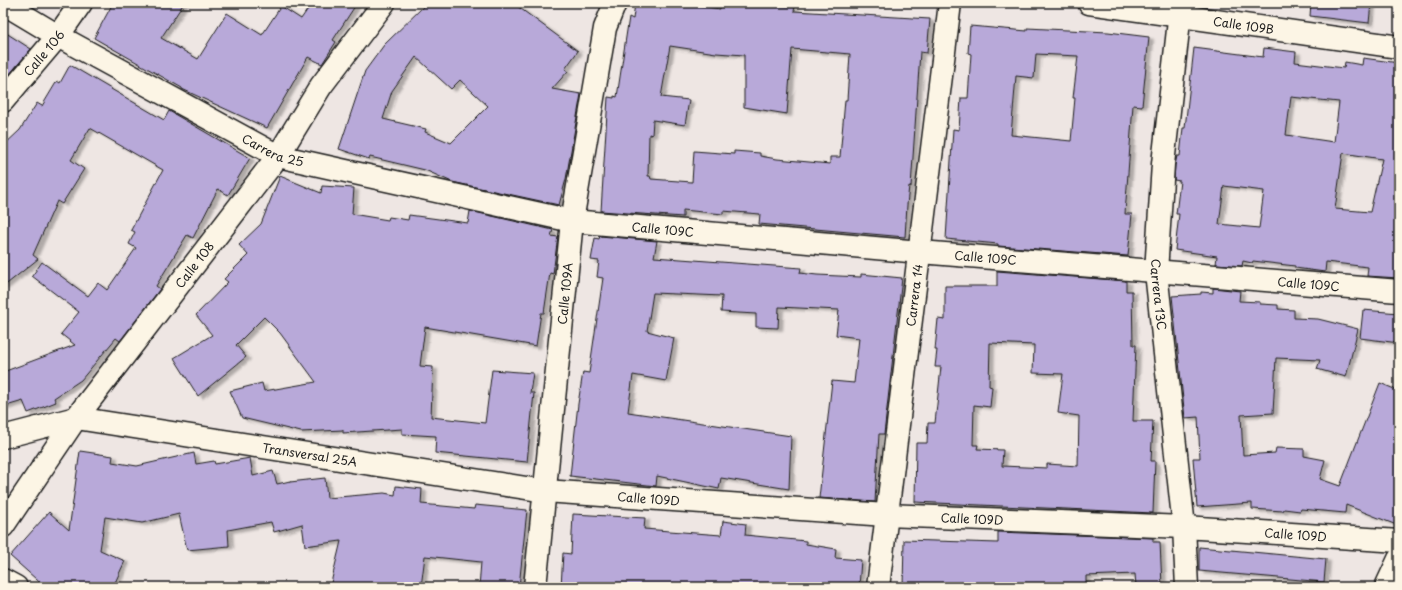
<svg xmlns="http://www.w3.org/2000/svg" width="1402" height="590" viewBox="0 0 1402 590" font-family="'Playpen Sans',sans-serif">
<defs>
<filter id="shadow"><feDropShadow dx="4.5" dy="2.5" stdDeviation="1" flood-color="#0004"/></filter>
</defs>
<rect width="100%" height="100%" fill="#eee6e3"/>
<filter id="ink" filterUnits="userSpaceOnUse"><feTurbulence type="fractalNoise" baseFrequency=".025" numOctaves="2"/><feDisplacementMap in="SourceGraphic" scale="8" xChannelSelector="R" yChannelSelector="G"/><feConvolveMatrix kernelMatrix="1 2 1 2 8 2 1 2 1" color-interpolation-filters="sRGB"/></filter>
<g filter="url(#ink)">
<path fill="#b8a9d9" stroke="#1c1c1c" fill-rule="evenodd" filter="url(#shadow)" d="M 113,3 L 184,3 L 161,38 L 198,59 L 227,13 L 262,35 L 281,6 L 301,19 L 312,3 L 357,3 L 333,40 L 336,42 L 322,64 L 308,57 L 267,128 L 182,89 L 182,88 L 94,38 Z
M 427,3 L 513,3 L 578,51 L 565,69 L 568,71 L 552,89 L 581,94 L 566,179 L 559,205 L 452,182 L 425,170 L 370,157 L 369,159 L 339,149 L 365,71 L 384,45 ZM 416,57 L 451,89 L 460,80 L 488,106 L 451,143 L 425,132 L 426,129 L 383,119 L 392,91 Z
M 635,3 L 680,3 L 720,9 L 720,3 L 754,5 L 755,4 L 795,7 L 794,11 L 930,19 L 927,53 L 920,52 L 911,187 L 909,186 L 907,205 L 905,237 L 759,224 L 760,214 L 723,211 L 723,214 L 683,210 L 683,217 L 601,211 L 608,97 L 614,98 L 614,96 L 617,97 L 629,17 L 633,19 ZM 670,46 L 716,53 L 744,55 L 744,107 L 787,114 L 792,49 L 850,54 L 847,100 L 845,100 L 840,157 L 830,157 L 830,164 L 777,159 L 760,156 L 760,153 L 734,151 L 734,154 L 694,151 L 692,182 L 651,179 L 650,176 L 648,176 L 649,134 L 652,135 L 653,120 L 685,125 L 689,100 L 661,97 Z
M 1311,3 L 1371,3 L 1369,23 L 1310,16 Z
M 970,26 L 1027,31 L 1027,28 L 1108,32 L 1149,37 L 1142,106 L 1133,105 L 1125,214 L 1132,214 L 1128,256 L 998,246 L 998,244 L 946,239 L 953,129 L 959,130 L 961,98 L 968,98 L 971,54 L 968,53 ZM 1036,54 L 1078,56 L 1073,98 L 1075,98 L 1071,141 L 1011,135 L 1016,76 L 1034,78 Z
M 3,31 L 31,49 L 3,82 Z
M 1194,48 L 1263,57 L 1264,48 L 1296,52 L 1295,62 L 1344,68 L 1345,62 L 1362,65 L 1363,58 L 1399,63 L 1399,278 L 1367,276 L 1368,267 L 1326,262 L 1325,272 L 1295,268 L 1295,266 L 1253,261 L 1252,263 L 1243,261 L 1242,266 L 1216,264 L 1217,256 L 1175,250 L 1179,214 L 1176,214 L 1180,181 L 1174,180 L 1175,165 L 1177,156 L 1180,156 L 1183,128 L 1185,128 ZM 1291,97 L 1339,102 L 1334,142 L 1286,135 ZM 1343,153 L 1382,159 L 1370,212 L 1335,209 ZM 1224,186 L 1264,191 L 1259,228 L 1219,224 Z
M 70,65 L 164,120 L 169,111 L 250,158 L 228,195 L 218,189 L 193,238 L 187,235 L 156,286 L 160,289 L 120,341 L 116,338 L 81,380 L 54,398 L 56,402 L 28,413 L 23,401 L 3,407 L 3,372 L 75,345 L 61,334 L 79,312 L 32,276 L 42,262 L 88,296 L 98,283 L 107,290 L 136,248 L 129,244 L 135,232 L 131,230 L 163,170 L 90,128 L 71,160 L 84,169 L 62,204 L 57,201 L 33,255 L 38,259 L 3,287 L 3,146 L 20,130 L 37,103 L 42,106 L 57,81 L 60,83 Z
M 280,176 L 321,193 L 322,186 L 354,188 L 352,214 L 388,220 L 389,217 L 408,220 L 409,215 L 468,223 L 470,211 L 553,230 L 551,236 L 558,237 L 557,243 L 553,274 L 550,273 L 544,313 L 541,313 L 536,346 L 425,327 L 420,366 L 433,367 L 431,417 L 485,423 L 492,370 L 533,373 L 530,393 L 534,393 L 527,462 L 435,453 L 436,436 L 402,434 L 402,429 L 343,433 L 343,430 L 301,432 L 242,418 L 230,391 L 262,383 L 264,391 L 316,382 L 280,333 L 264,317 L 236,345 L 246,357 L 198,396 L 174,358 L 212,335 L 196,315 L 228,282 L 224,279 L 248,255 L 239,245 L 261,224 Z
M 600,236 L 657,241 L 654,257 L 801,268 L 800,273 L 817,275 L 861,277 L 861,274 L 902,278 L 884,434 L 879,434 L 875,502 L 819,498 L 832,381 L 854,383 L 859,338 L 836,335 L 839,310 L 779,307 L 778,328 L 756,327 L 756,314 L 721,312 L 722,296 L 653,293 L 647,331 L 674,338 L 666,381 L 633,375 L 628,412 L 791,436 L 789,489 L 721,478 L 719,489 L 657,476 L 656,486 L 570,476 L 578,404 L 583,372 L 589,373 L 603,278 L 597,277 L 599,261 L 591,260 L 595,238 L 599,239 Z
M 997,271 L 1126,281 L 1126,291 L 1132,291 L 1133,345 L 1136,345 L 1133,421 L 1153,421 L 1151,461 L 1155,461 L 1153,513 L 915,502 L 916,443 L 927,443 L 928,423 L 935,423 L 941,367 L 935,367 L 937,350 L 935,350 L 938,319 L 945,320 L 945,286 L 997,286 ZM 990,343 L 1034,345 L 1033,373 L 1063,374 L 1058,413 L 1079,416 L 1078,466 L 1047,464 L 1047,468 L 1002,466 L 1003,450 L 977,449 L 978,445 L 973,445 L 974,405 L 990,407 L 992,387 L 989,386 Z
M 1213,288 L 1240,291 L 1239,301 L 1260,302 L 1260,304 L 1278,305 L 1278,309 L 1294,310 L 1294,318 L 1318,319 L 1358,329 L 1346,377 L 1317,369 L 1320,360 L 1276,358 L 1273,413 L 1241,415 L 1243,455 L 1275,453 L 1276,448 L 1304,449 L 1304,456 L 1325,460 L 1320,479 L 1340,486 L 1380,383 L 1399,391 L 1399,526 L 1346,505 L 1345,513 L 1301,509 L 1300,511 L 1284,509 L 1283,511 L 1252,509 L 1252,503 L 1197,507 L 1193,458 L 1200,458 L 1198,417 L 1185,418 L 1172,296 L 1201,294 L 1201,292 L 1213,293 Z
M 1363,310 L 1399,313 L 1399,343 L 1360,338 Z
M 80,451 L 113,456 L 112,462 L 137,466 L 194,453 L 196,464 L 214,461 L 215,464 L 250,458 L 253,476 L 273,471 L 277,484 L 290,481 L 290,482 L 325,478 L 327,498 L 384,493 L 395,495 L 396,486 L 422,489 L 421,504 L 474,509 L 475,505 L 527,510 L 519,587 L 479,587 L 481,562 L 425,556 L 421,587 L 330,587 L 341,541 L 305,546 L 302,524 L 274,532 L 271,522 L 228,530 L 229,546 L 187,550 L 179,514 L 142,523 L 105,517 L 100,550 L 125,561 L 113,587 L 45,587 L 10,556 L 49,512 L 69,530 Z
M 573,514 L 645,518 L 644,529 L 721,535 L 723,521 L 746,524 L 745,535 L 806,541 L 806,544 L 836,549 L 835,558 L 861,560 L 859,587 L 817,585 L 817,587 L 561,587 L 563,553 L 571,554 Z
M 998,532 L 1153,538 L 1153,542 L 1160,542 L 1162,586 L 1136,586 L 1135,574 L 1086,576 L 1086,587 L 903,587 L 904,540 L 998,543 Z
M 1199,547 L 1326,559 L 1324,582 L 1199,571 Z"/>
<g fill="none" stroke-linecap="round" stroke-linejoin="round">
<defs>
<g id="minor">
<path id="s1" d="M 3,3 L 58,36 L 278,156 L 572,221 L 920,252 L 1399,291"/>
<path id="s2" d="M 1089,3 L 1399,47"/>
<path id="s3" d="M 1181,3 L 1163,164 L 1156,272 L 1184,527 L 1187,587"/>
<path id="s4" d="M 3,101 L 58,36 L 81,3"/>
<path id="s5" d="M 3,437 L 76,418 L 545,491 L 886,515 L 1184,527 L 1399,541"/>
<path id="s6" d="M 3,526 L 76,418 L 278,156 L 321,86 L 384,3"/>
<path d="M 3,580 L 16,587"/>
<path id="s7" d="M 535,587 L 572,221 L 605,28 L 615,3"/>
<path id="s8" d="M 878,587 L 950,3"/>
<path d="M 1386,587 L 1399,559"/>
</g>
</defs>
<use href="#minor" stroke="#1c1c1c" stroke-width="25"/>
<use href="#minor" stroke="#fcf5e5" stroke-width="22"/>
</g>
</g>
<g text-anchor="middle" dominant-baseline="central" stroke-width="3" stroke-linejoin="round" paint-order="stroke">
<g font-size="12" fill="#1c1c1c" stroke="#fcf5e5">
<text stroke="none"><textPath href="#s2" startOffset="156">Calle 109B</textPath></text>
<text stroke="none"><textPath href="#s4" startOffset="63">Calle 106</textPath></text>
<text stroke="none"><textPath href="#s1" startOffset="308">Carrera 25</textPath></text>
<text stroke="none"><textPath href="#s1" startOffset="707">Calle 109C</textPath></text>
<text stroke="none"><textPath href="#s1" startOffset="1031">Calle 109C</textPath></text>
<text stroke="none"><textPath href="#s6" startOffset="324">Calle 108</textPath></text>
<text stroke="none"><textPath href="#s1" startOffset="1355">Calle 109C</textPath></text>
<text stroke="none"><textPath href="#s7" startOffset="295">Calle 109A</textPath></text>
<text stroke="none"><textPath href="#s8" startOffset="294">Carrera 14</textPath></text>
<text stroke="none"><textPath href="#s3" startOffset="293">Carrera 13C</textPath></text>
<text stroke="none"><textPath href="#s5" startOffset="312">Transversal 25A</textPath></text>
<text stroke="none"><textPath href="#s5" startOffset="654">Calle 109D</textPath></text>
<text stroke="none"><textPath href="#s5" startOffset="978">Calle 109D</textPath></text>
<text stroke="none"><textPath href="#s5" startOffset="1302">Calle 109D</textPath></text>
</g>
</g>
<rect width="1402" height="590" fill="none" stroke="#fcf5e5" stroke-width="16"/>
<rect x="8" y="8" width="1386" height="574" fill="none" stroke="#1c1c1c" stroke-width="1.5" filter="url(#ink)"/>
</svg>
